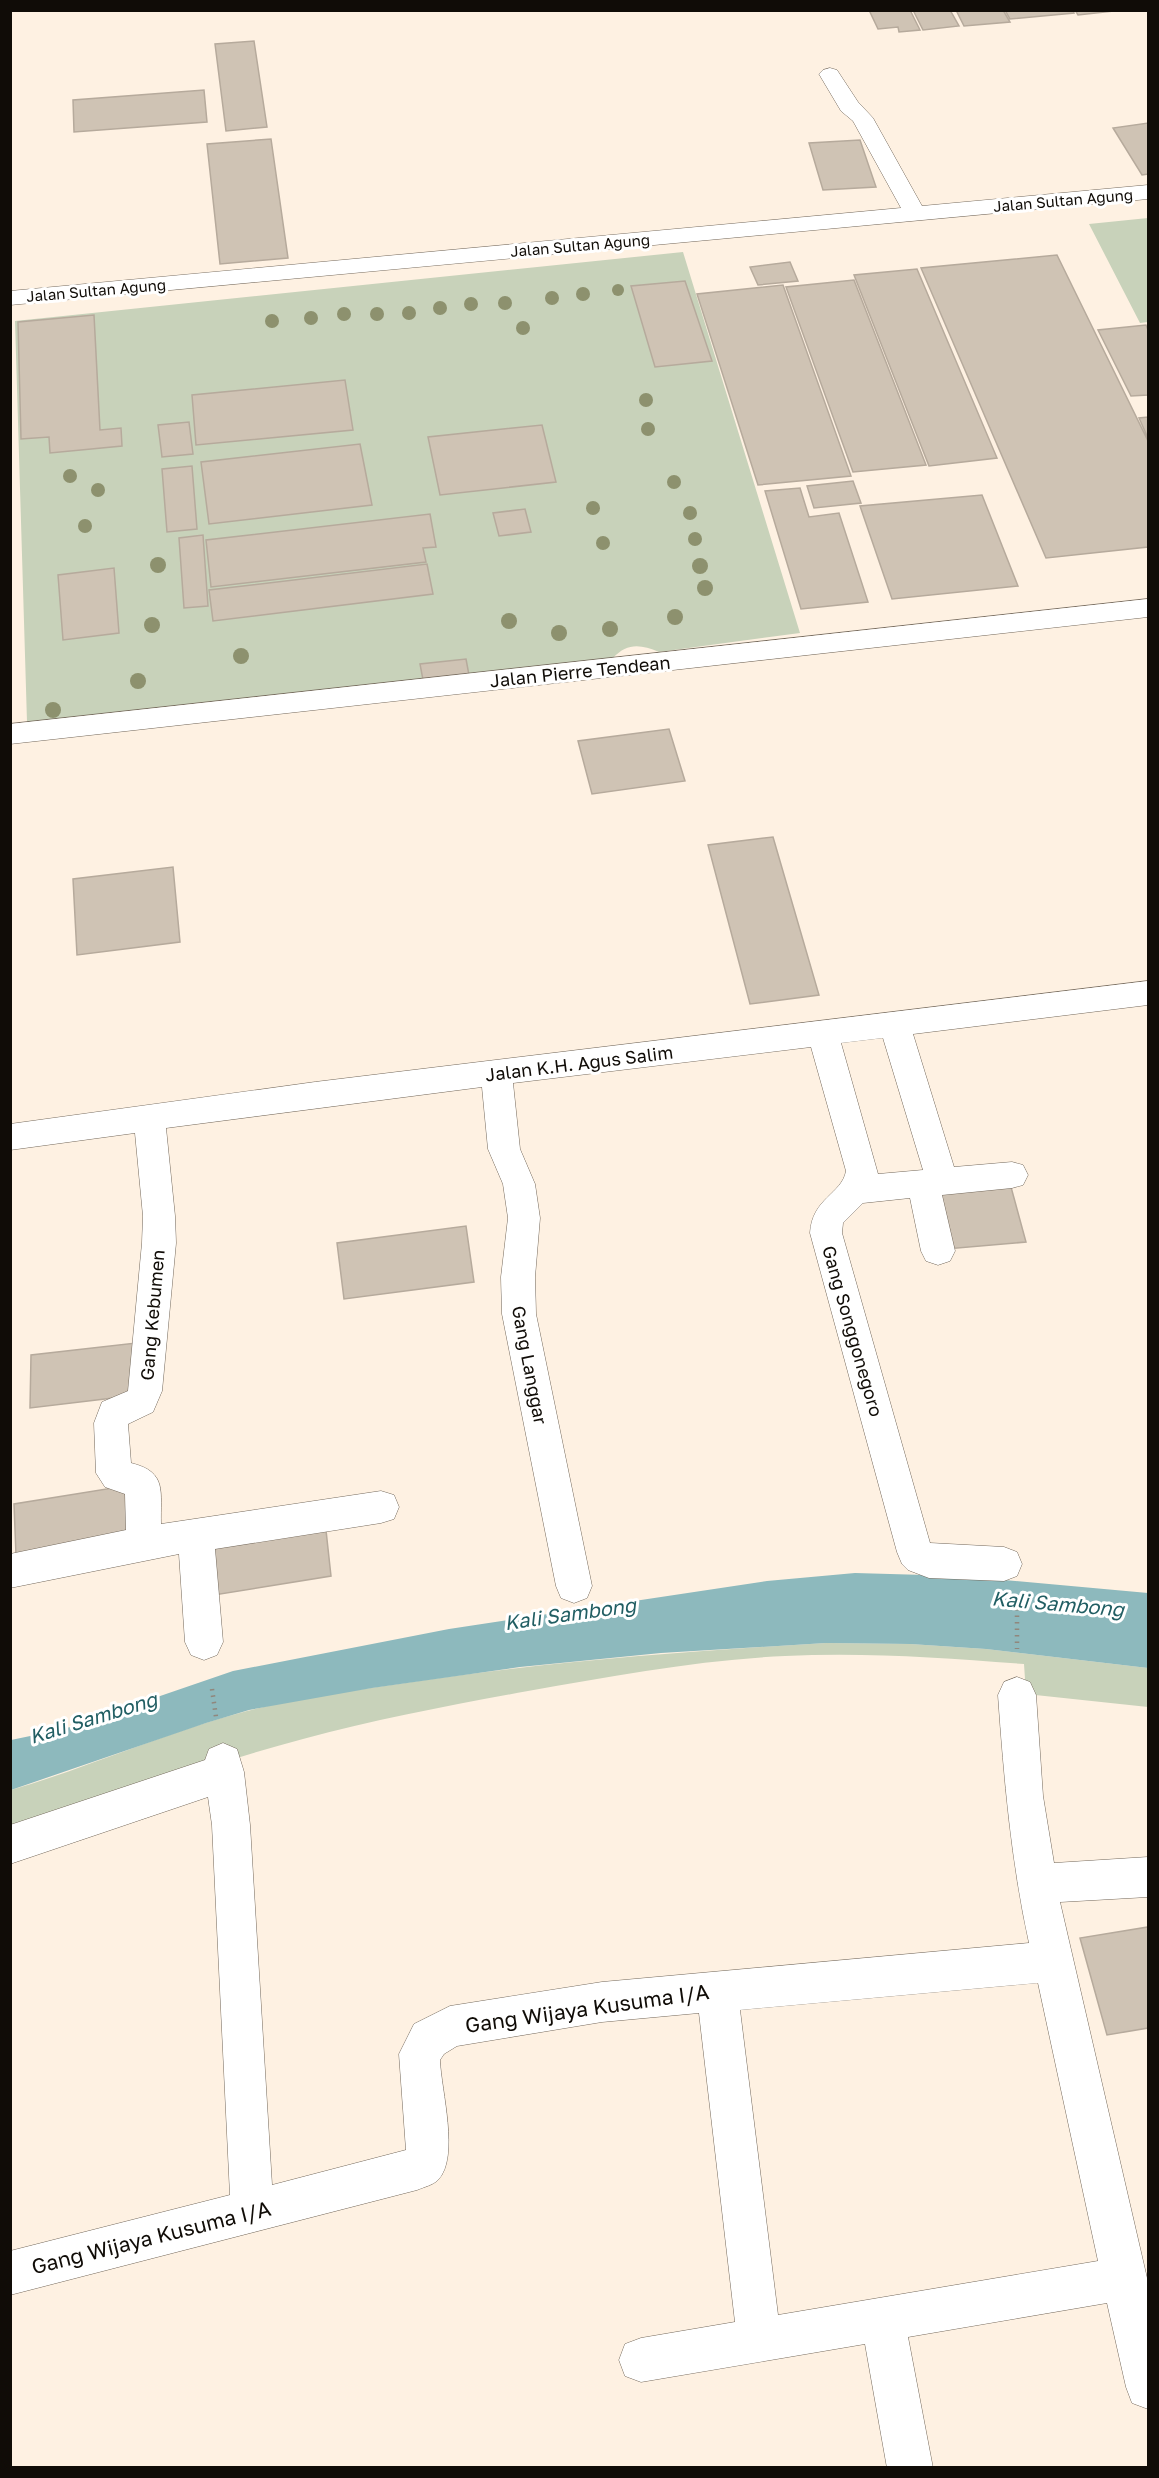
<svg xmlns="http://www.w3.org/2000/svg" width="1159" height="2478" viewBox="0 0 1159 2478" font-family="'Golos Text',sans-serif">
<rect width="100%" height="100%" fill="#fef1e2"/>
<path fill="#c8d2ba" d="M 1148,218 L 1148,322 L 1140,323 L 1089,224 Z
M 683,252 L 800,633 L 659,652 C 640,644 627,643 613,658 L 27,722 L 15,321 Z
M 826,1643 L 910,1644 L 986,1649 L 1148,1668 L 1148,1707 L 1026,1694 L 1024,1664 C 945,1658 865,1652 785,1656 C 699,1660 613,1676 528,1691 C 453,1705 377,1719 303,1739 C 205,1765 108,1801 11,1831 L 11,1790 C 90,1767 166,1732 247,1711 C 304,1696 366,1689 425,1680 C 558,1661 691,1651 826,1643 Z"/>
<path fill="#8db9bd" d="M 855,1573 L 960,1576 L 1148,1593 L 1148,1668 L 986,1649 L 910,1644 L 826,1643 L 661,1653 L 520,1667 L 372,1688 L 249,1710 L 206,1723 L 11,1790 L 11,1740 L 64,1729 L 233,1671 L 449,1629 L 767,1581 Z"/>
<path fill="#cfc3b4" stroke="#b6aa9c" stroke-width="1.5" d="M 869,10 L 910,10 L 920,30 L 899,32 L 898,27 L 878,29 Z
M 913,10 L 950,10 L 959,26 L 923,30 Z
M 956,10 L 1003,10 L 1010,22 L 964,26 Z
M 1005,10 L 1073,10 L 1074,13 L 1010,19 Z
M 1075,10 L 1123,10 L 1078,15 Z
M 254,41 L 267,127 L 226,131 L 215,44 Z
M 204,90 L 207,122 L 74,132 L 73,100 Z
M 1148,123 L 1148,174 L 1142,175 L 1113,128 Z
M 271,139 L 288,258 L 220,264 L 207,144 Z
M 860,140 L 876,187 L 823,190 L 809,143 Z
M 1057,255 L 1148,441 L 1148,547 L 1046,558 L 921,268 Z
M 790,262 L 798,281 L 758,285 L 750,267 Z
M 917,269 L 997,458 L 929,466 L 854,275 Z
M 854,280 L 926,465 L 853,472 L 786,287 Z
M 685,281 L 712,361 L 655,367 L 631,286 Z
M 783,285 L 851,476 L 758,485 L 697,294 Z
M 94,315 L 100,430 L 121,428 L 122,446 L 50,453 L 49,437 L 21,439 L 18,322 Z
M 1146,325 L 1148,330 L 1148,395 L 1131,396 L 1098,330 Z
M 345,380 L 353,430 L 196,445 L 192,395 Z
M 1148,417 L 1148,438 L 1139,418 Z
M 189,422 L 193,454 L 162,457 L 158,425 Z
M 542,425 L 556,482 L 440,495 L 428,437 Z
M 360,444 L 372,505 L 209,524 L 201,462 Z
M 192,466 L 197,529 L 167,532 L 162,469 Z
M 853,481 L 861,503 L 814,508 L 807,486 Z
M 800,488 L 809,517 L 839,513 L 868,602 L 801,609 L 765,491 Z
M 982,495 L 1018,586 L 892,599 L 860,506 Z
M 525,509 L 531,532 L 499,536 L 493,513 Z
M 430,514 L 436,547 L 423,548 L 426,562 L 211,587 L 206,540 Z
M 203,535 L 208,606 L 184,608 L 179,538 Z
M 427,564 L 433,594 L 213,621 L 209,590 Z
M 114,568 L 119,633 L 63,640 L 58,575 Z
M 466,659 L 469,675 L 423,680 L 420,664 Z
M 669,729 L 685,781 L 592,794 L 578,741 Z
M 773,837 L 819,995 L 750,1004 L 708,845 Z
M 173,867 L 180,942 L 77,955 L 73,879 Z
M 1011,1187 L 1026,1242 L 946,1249 L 933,1194 Z
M 466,1226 L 474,1282 L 344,1299 L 337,1243 Z
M 136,1343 L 138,1395 L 30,1408 L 31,1355 Z
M 131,1485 L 134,1536 L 16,1555 L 14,1504 Z
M 325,1521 L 331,1576 L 208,1596 L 203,1540 Z
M 1148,1927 L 1148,2028 L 1107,2035 L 1080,1938 Z"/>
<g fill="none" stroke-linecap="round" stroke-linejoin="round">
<defs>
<path id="minor" d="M 830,68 L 837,70 L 858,102 L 873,118 L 922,206 L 1148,185 L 1148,199 L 10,305 L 10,291 L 901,208 L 853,121 L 841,111 L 819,74 L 823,70 Z
M 1148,599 L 1148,617 L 10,744 L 10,724 Z
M 1148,981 L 1148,1005 L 913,1034 L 954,1167 L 1012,1162 L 1023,1165 L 1028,1175 L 1023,1185 L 1012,1188 L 942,1195 L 955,1251 L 950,1261 L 938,1265 L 926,1261 L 921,1251 L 910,1198 L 863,1203 L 843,1223 L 842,1233 L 930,1543 L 1004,1547 L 1017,1552 L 1022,1564 L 1017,1576 L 1004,1581 L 929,1578 L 908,1570 L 902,1564 L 897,1552 L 810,1233 C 812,1198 842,1194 846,1171 L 811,1047 L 513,1083 L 520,1149 L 535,1184 L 540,1218 L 535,1277 L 536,1314 L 592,1586 L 587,1598 L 574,1603 L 561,1598 L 556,1586 L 502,1314 L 501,1277 L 508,1218 L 503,1184 L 488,1149 L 482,1087 L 166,1128 L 175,1216 L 176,1243 L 162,1391 L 153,1412 L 128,1424 L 131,1463 C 168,1472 160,1492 161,1524 L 381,1491 L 394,1495 L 399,1507 L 394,1519 L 381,1523 L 215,1549 L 223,1642 L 217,1655 L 204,1660 L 191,1655 L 185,1642 L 179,1554 L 10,1588 L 10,1554 L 126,1530 L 125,1494 L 105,1487 L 96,1473 L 94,1423 L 102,1402 L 128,1391 L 142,1243 L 143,1216 L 135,1133 L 10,1150 L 10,1124 L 315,1082 ZM 883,1038 L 923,1170 L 878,1174 L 841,1043 Z
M 1017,1677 L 1030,1682 L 1036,1695 L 1043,1796 L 1054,1863 L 1148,1857 L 1148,1897 L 1060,1902 L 1147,2278 L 1148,2409 L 1132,2403 L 1126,2387 L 1107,2303 L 908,2337 L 933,2468 L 887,2468 L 865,2344 L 641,2382 L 625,2376 L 619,2360 L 625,2344 L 641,2338 L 735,2322 L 699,2013 L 602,2022 L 457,2046 L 444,2054 L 440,2060 C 441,2090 460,2157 438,2180 C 433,2185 424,2187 417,2190 L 10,2295 L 10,2251 L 230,2195 L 212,1825 L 208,1797 L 10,1864 L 10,1825 L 205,1760 L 209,1749 L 223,1743 L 237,1749 L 244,1772 L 250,1825 L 272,2185 L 406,2150 L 399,2054 L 414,2024 L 450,2006 L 602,1982 L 1029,1943 C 1011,1861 1004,1779 998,1695 L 1004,1682 ZM 1038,1983 L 1098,2261 L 778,2315 L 740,2010 Z"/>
</defs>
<use href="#minor" stroke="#74695c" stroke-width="1"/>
<path stroke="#90877d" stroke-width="4.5" stroke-dasharray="1.5 5" stroke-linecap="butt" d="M 1017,1609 L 1017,1649
M 212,1689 L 216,1717"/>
<use href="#minor" fill="#fff" fill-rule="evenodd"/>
</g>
<g fill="#8d916e">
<circle cx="618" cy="290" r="6"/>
<circle cx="583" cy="294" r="7"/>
<circle cx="552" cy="298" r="7"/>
<circle cx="505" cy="303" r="7"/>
<circle cx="471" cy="304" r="7"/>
<circle cx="440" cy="308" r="7"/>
<circle cx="409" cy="313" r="7"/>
<circle cx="344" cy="314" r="7"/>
<circle cx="377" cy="314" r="7"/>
<circle cx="311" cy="318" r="7"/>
<circle cx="272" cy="321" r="7"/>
<circle cx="523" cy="328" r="7"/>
<circle cx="646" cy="400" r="7"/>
<circle cx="648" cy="429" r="7"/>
<circle cx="70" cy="476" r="7"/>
<circle cx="674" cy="482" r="7"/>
<circle cx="98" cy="490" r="7"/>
<circle cx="593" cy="508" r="7"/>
<circle cx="690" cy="513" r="7"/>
<circle cx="85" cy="526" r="7"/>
<circle cx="695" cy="539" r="7"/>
<circle cx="603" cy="543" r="7"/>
<circle cx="158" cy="565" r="8"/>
<circle cx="700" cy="566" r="8"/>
<circle cx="705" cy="588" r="8"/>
<circle cx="675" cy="617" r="8"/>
<circle cx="509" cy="621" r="8"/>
<circle cx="152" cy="625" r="8"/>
<circle cx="610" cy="629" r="8"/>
<circle cx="559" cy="633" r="8"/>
<circle cx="241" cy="656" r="8"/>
<circle cx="138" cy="681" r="8"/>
<circle cx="53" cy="710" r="8"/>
</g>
<g text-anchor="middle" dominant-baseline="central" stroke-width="6" stroke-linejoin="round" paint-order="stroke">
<g font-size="15" fill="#100c07" stroke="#fff">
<text transform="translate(1063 200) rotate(-5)">Jalan Sultan Agung</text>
<text transform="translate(580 245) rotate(-5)">Jalan Sultan Agung</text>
<text transform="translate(96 290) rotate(-5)">Jalan Sultan Agung</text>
</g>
<g font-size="18" fill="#100c07" stroke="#fff">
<text transform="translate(580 671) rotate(-6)">Jalan Pierre Tendean</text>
<text transform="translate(579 1063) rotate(-7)">Jalan K.H. Agus Salim</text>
<text transform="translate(152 1315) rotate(-85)">Gang Kebumen</text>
<text transform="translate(853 1331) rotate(74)">Gang Songgonegoro</text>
<text transform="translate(530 1365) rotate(79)">Gang Langgar</text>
</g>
<g font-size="20" font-style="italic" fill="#215e63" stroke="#fff">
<text transform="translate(1058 1603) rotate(5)">Kali Sambong</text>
<text transform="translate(570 1613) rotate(-8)">Kali Sambong</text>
<text transform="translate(93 1717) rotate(-17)">Kali Sambong</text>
</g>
<g font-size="21" fill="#100c07" stroke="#fff">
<text transform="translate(587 2008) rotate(-8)">Gang Wijaya Kusuma I/A</text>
<text transform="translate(151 2237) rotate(-14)">Gang Wijaya Kusuma I/A</text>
</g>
</g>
<rect width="1159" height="2478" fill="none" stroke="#100c07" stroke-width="24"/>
</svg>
